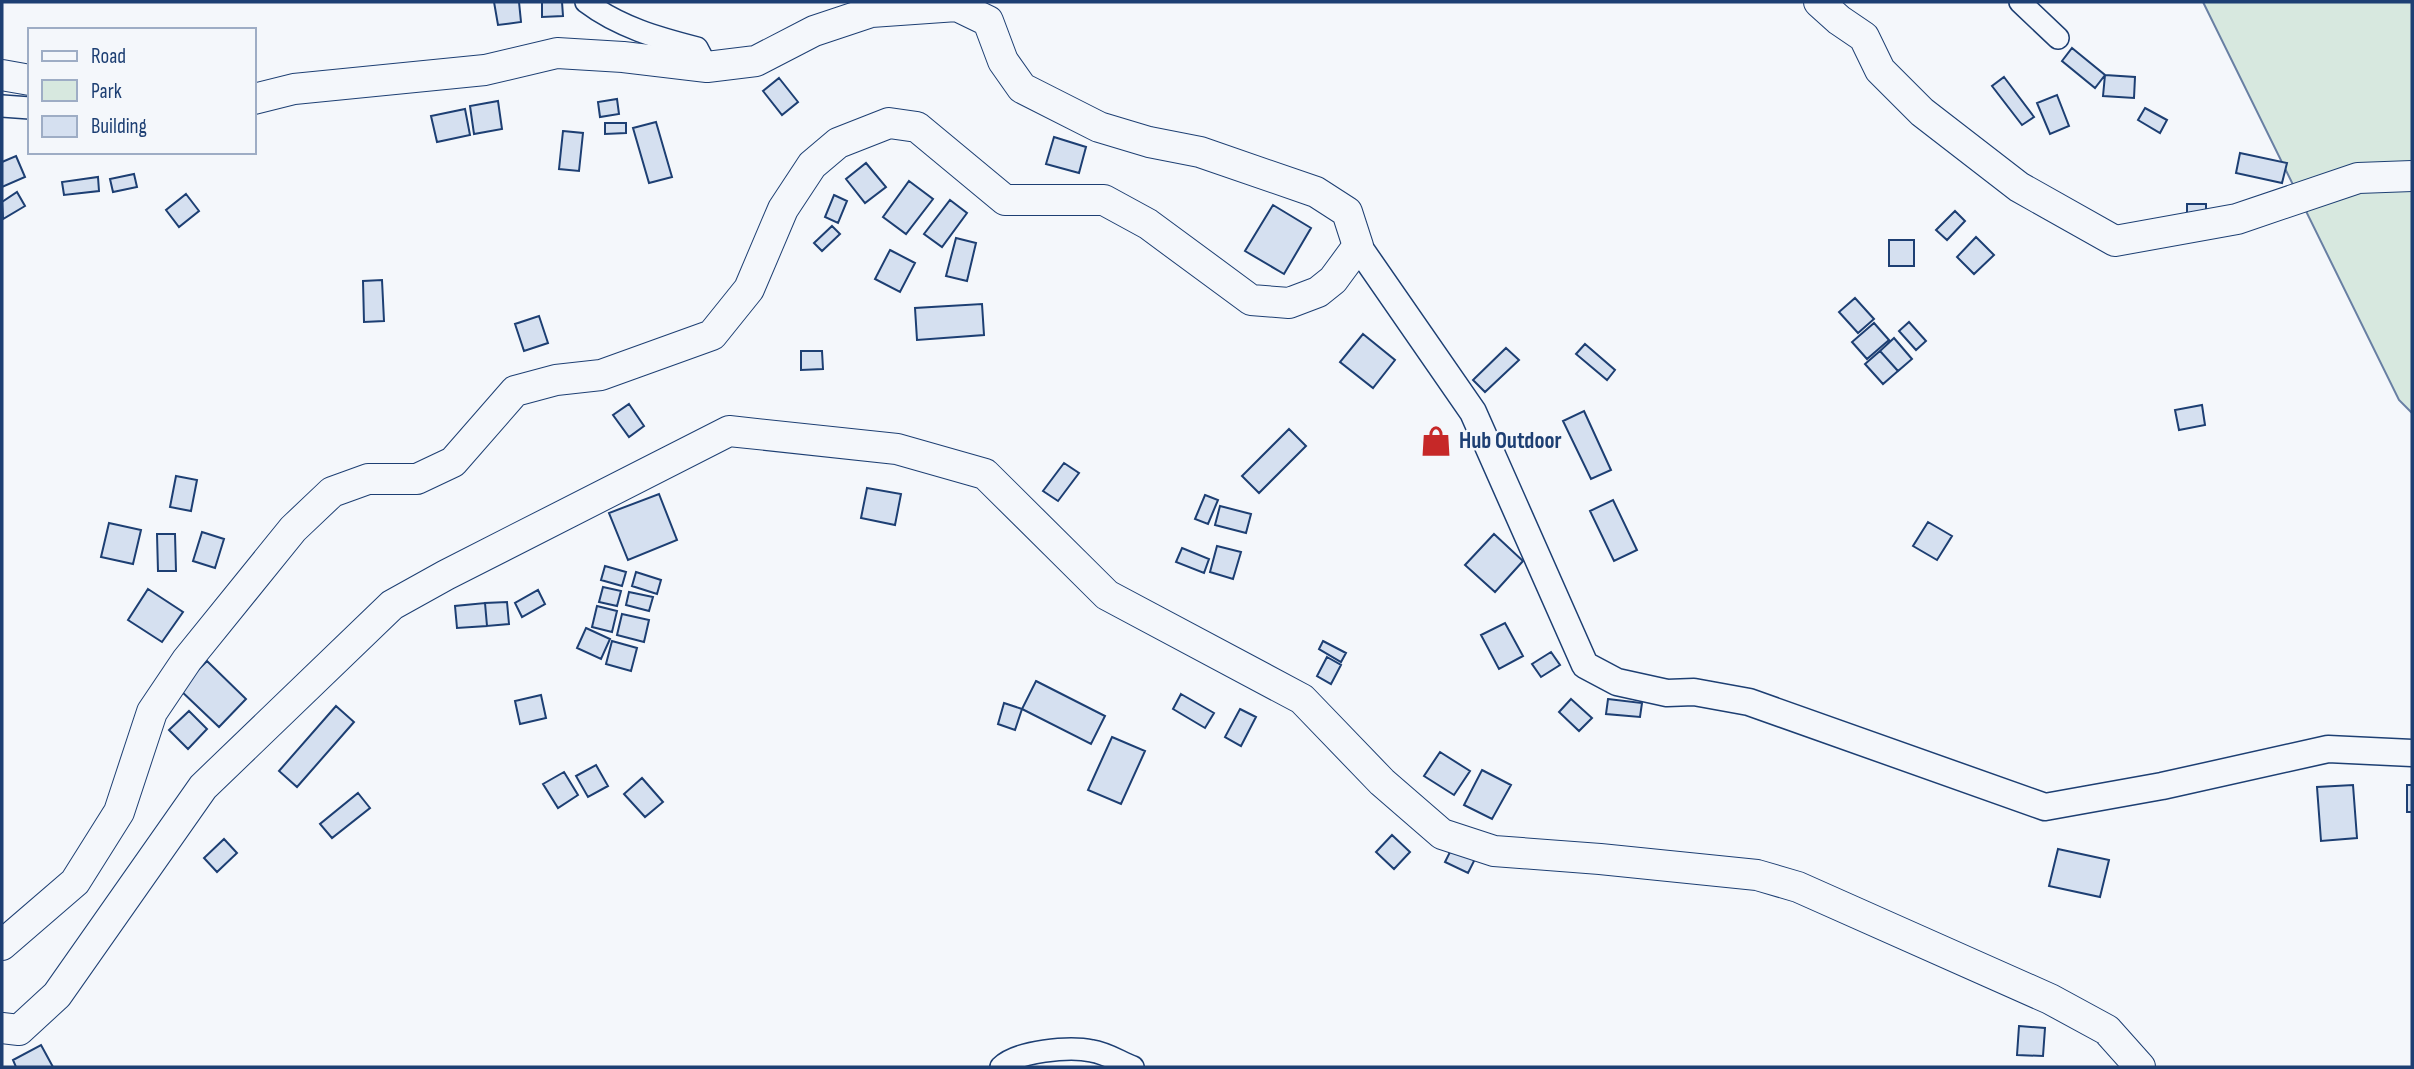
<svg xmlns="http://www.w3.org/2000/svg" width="2414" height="1069" viewBox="0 0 2414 1069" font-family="'Sofia Sans Condensed',sans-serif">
<rect width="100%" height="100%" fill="#f4f7fb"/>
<path fill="#d7e8df" stroke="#687fa3" stroke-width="2" d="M 2203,2 L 2412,2 L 2412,413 L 2399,400 Z"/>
<path fill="#d5e0f0" stroke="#1d3f73" stroke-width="2" d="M 494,2 L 519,2 L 521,22 L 498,25 Z
M 542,2 L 562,2 L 563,16 L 542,17 Z
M 2072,48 L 2105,75 L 2095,88 L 2062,61 Z
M 2105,75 L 2135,77 L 2134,98 L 2103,96 Z
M 2004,77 L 2034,117 L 2022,125 L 1992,86 Z
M 779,78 L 798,102 L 782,115 L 763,91 Z
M 2057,95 L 2069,126 L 2050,134 L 2037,103 Z
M 617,99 L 619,114 L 600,117 L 598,102 Z
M 498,101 L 502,129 L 474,134 L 470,106 Z
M 2145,108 L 2167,120 L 2160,133 L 2138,120 Z
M 465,109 L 470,135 L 437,142 L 431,116 Z
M 656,122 L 672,177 L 649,183 L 633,128 Z
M 605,123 L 626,123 L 626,133 L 605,134 Z
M 563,131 L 583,133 L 579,171 L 559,169 Z
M 1054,137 L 1086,147 L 1079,173 L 1046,164 Z
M 2240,153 L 2287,163 L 2282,183 L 2236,173 Z
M 16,156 L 25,177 L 2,187 L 2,162 Z
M 866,163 L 886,187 L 865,203 L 846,179 Z
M 134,174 L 137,187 L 113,192 L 110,179 Z
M 98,177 L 99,191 L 64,195 L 62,182 Z
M 909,181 L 933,199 L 906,234 L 883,217 Z
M 17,192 L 25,206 L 3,219 L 2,202 Z
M 186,194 L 199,211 L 179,227 L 166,210 Z
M 834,195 L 847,201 L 838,223 L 825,217 Z
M 950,200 L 967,213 L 942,247 L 924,234 Z
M 2187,204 L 2206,204 L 2206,220 L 2187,219 Z
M 1273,205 L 1311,228 L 1284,274 L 1245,251 Z
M 1955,211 L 1965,221 L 1947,240 L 1936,230 Z
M 832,226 L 840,234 L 822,251 L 814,243 Z
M 1976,237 L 1994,255 L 1974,274 L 1957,257 Z
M 956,238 L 976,243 L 967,281 L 946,276 Z
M 1889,240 L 1914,240 L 1914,266 L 1889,266 Z
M 890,250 L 915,263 L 900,292 L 875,279 Z
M 382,280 L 384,321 L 364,322 L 363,281 Z
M 1855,298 L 1874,319 L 1858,333 L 1839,312 Z
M 982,304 L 984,335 L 917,340 L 915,308 Z
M 539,316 L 548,343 L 524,351 L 515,324 Z
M 1909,322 L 1926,341 L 1916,350 L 1899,331 Z
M 1874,323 L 1889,340 L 1867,359 L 1852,342 Z
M 1363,334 L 1395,360 L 1373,388 L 1340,362 Z
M 1894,338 L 1912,359 L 1898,371 L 1880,351 Z
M 1585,344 L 1615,370 L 1607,380 L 1576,354 Z
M 1506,348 L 1519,360 L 1485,392 L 1473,380 Z
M 801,351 L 822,351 L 823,369 L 801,370 Z
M 1880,351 L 1898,371 L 1883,384 L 1865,364 Z
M 629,404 L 644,426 L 629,437 L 613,415 Z
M 2202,405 L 2205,425 L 2179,430 L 2175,410 Z
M 1584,411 L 1611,470 L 1591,479 L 1563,421 Z
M 1289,429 L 1306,446 L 1259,493 L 1242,476 Z
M 1064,463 L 1079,473 L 1058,501 L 1043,491 Z
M 176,476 L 197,480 L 191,511 L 170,507 Z
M 867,488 L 901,494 L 895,525 L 861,518 Z
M 659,494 L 677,540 L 628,560 L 609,513 Z
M 1205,495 L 1218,500 L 1208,524 L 1195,519 Z
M 1613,500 L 1637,550 L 1614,561 L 1590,511 Z
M 1220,506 L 1251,514 L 1246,533 L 1215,525 Z
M 1928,522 L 1952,536 L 1937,560 L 1913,546 Z
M 109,523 L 141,530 L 133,564 L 101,557 Z
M 202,532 L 224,539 L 215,568 L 193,561 Z
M 157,534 L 175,534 L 176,571 L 158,571 Z
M 1494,534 L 1523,561 L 1495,592 L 1465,565 Z
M 1217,546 L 1241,552 L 1233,579 L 1210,572 Z
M 1182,548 L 1209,559 L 1204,573 L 1176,562 Z
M 605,566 L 626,572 L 622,586 L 601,580 Z
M 636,572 L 661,580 L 657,594 L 632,586 Z
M 603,587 L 621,591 L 617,606 L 599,602 Z
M 148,589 L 183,612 L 162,642 L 128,620 Z
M 538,590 L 545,604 L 522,617 L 515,603 Z
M 629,592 L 653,597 L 649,611 L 626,605 Z
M 507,602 L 509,624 L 487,626 L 485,603 Z
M 485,603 L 487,626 L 457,628 L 455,606 Z
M 597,606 L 617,611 L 612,632 L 592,627 Z
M 622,614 L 649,620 L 644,642 L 617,635 Z
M 1505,623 L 1523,656 L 1499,669 L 1481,635 Z
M 586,628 L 610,639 L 601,659 L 577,648 Z
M 612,641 L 637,648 L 631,671 L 606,664 Z
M 1323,641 L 1346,653 L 1341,662 L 1319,649 Z
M 1551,652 L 1560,665 L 1541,677 L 1532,664 Z
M 1327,657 L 1341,665 L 1331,684 L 1317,676 Z
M 207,661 L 246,699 L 219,727 L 179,689 Z
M 1036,681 L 1105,716 L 1091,744 L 1022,709 Z
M 1181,694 L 1214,713 L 1205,728 L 1173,709 Z
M 541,695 L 546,718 L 520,724 L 515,701 Z
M 1571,699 L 1592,718 L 1579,731 L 1559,712 Z
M 1608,699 L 1642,703 L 1640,717 L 1606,714 Z
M 1004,703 L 1022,709 L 1015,730 L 998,724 Z
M 336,706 L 354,722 L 297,787 L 279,771 Z
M 1240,709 L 1256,717 L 1241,746 L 1225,737 Z
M 189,711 L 207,729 L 188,749 L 169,730 Z
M 1112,737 L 1145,751 L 1121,804 L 1088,790 Z
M 1440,752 L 1470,771 L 1454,795 L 1424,776 Z
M 596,765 L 608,786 L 588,797 L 576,776 Z
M 1482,770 L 1511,785 L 1492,819 L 1464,805 Z
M 564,772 L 578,795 L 558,808 L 543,784 Z
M 642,778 L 663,802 L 645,817 L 624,794 Z
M 2353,785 L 2357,838 L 2321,841 L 2317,787 Z
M 2407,785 L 2412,785 L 2412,812 L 2407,812 Z
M 358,793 L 370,808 L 332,838 L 320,824 Z
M 1392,835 L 1410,852 L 1394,869 L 1376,852 Z
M 224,839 L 237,853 L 217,872 L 204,858 Z
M 1453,846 L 1476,857 L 1468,873 L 1445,862 Z
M 2058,849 L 2109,860 L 2100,897 L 2049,886 Z
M 2019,1026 L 2045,1028 L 2043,1056 L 2017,1055 Z
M 41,1045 L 53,1067 L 16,1067 L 13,1060 Z"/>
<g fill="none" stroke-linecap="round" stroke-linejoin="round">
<defs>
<path id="minor" d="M 586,2 C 619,27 658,38 697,48 L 707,67
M 2020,2 L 2058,38
M 2,106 L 30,108
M 1001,1067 C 1017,1051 1070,1046 1092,1051 C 1106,1053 1120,1062 1133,1067"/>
<path id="major" d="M 1358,246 L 1473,412 L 1585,665 L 1617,682 L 1667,693 L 1694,692 L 1749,702 L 2045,807 L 2162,786 L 2328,749 L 2412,753"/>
<path id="highway" d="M 1819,2 L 1839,20 L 1864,37 L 1880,70 L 1922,112 L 2019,187 L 2115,241 L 2237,219 L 2358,178 L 2412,176
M 2,75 L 30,80
M 2,945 L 75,882 L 119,812 L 152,712 L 187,660 L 293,529 L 332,492 L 368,479 L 417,479 L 453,462 L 515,391 L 556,380 L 601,375 L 712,335 L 749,289 L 783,209 L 812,165 L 838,143 L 889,123 L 917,127 L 1005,200 L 1104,200 L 1148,224 L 1251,300 L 1289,303 L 1318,292 L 1333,280 L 1358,246 L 1347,212 L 1316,192 L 1200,152 L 1149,142 L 1099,127 L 1022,88 L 1003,61 L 988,21 L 957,6 L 871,12 L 814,31 L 756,61 L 707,67 L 623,57 L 557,53 L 485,70 L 294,89 L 254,99
M 2,1028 L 19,1030 L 57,995 L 203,787 L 392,605 L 446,575 L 729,431 L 897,449 L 985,474 L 1107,595 L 1302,699 L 1382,782 L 1442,834 L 1494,851 L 1600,859 L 1757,875 L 1798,887 L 2050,999 L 2107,1030 L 2140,1067"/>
</defs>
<use href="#minor" stroke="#1d3f73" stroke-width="24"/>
<use href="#major" stroke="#1d3f73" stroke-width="29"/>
<use href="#highway" stroke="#1d3f73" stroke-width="32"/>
<use href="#minor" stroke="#f4f7fb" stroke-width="21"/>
<use href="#major" stroke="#f4f7fb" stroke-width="26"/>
<use href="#highway" stroke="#f4f7fb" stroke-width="30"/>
</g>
<defs>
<symbol id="shop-bare" viewBox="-9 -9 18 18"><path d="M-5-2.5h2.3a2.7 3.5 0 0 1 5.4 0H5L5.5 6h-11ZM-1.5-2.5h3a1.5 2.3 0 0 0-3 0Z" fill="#c62828" stroke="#f4f7fb" stroke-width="2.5" paint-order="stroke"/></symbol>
</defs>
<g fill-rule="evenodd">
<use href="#shop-bare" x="1414" y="419" width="44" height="44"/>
</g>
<g text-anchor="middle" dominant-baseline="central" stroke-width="5" stroke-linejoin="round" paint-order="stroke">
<g font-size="23" font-weight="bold" fill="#1d3f73" stroke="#f4f7fb" text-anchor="start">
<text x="1459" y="441">Hub Outdoor</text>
</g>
</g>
<rect width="2414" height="1069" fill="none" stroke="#1d3f73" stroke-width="7"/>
<rect x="28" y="28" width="228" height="126" fill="#f4f7fb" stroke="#9eadc5" stroke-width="2"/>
<rect x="42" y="51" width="35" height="10" fill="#f4f7fb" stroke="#9eadc5" stroke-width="2"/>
<text x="91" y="63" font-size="21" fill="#1d3f73">Road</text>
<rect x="42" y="80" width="35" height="21" fill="#d7e8df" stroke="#9eadc5" stroke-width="2"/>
<text x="91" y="98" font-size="21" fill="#1d3f73">Park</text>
<rect x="42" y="116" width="35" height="21" fill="#d5e0f0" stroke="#9eadc5" stroke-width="2"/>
<text x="91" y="133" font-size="21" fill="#1d3f73">Building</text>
</svg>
